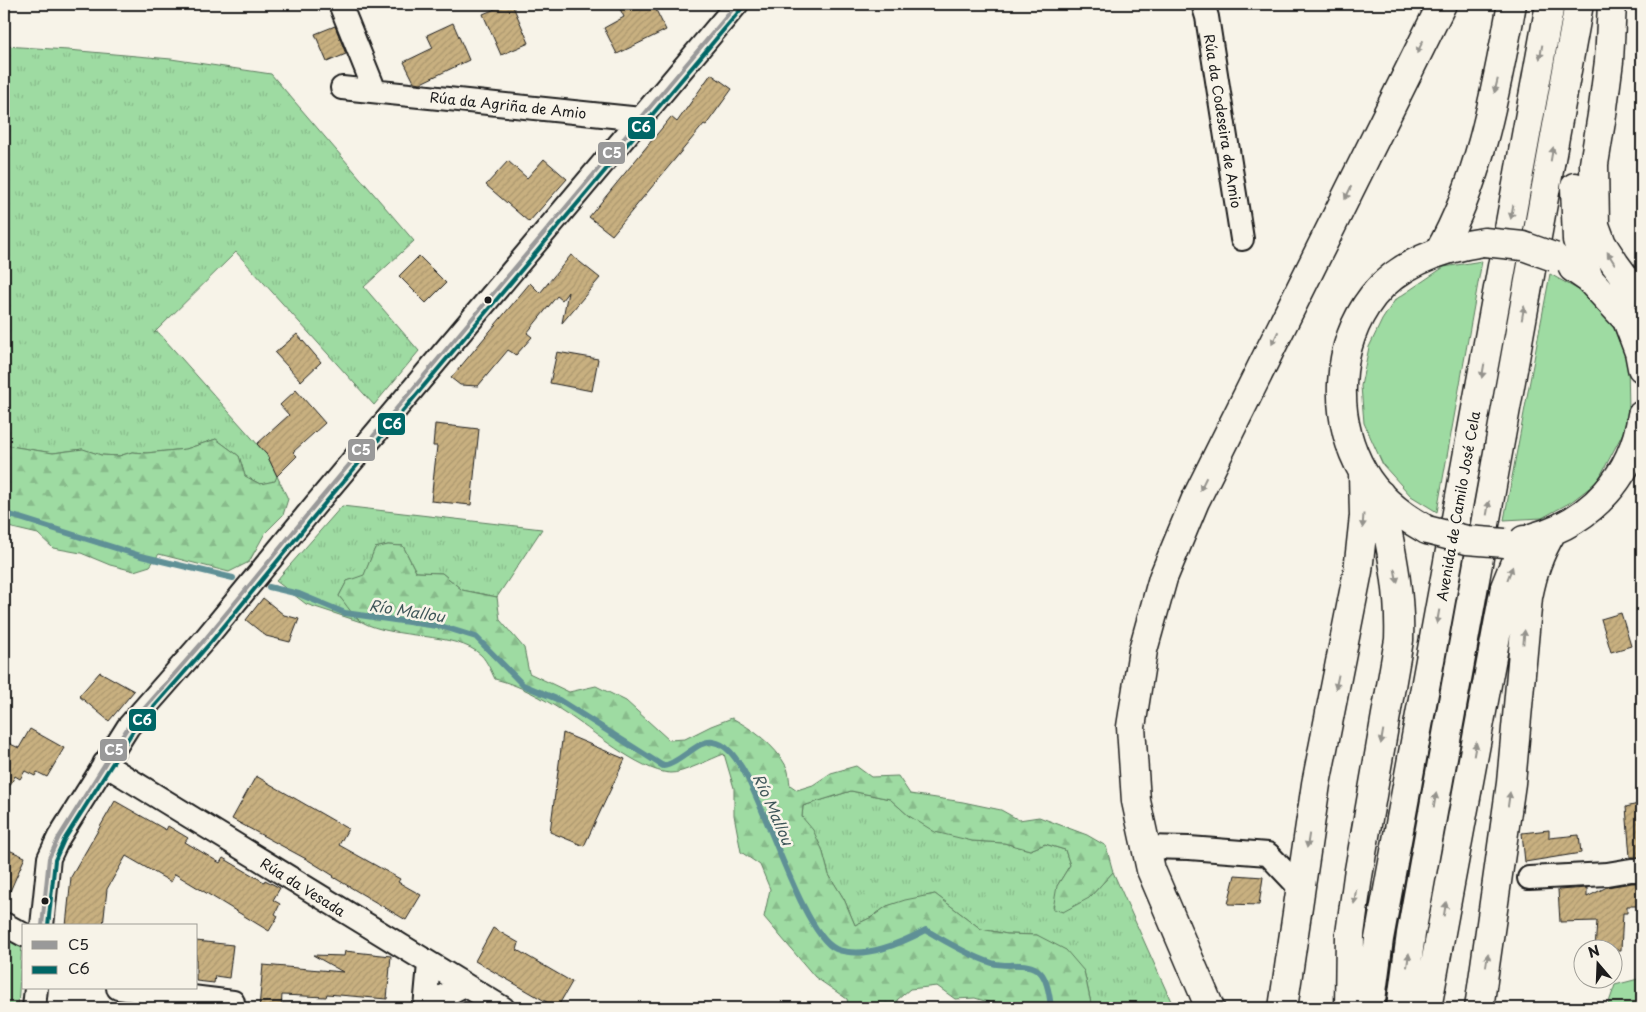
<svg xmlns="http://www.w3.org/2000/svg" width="1646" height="1012" viewBox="0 0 1646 1012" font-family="'Playpen Sans',sans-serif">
<defs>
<pattern id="grass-tufts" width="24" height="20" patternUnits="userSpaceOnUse" patternTransform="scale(1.25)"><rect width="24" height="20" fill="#9edba2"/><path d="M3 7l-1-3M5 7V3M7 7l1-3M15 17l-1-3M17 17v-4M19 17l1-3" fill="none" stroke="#88bb8b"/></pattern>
<pattern id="forest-firs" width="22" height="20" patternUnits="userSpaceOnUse" patternTransform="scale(1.25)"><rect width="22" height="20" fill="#9edba2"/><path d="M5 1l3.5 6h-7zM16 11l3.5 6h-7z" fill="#88bb8b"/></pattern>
<pattern id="building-hatch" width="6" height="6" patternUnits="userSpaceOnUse" patternTransform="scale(1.25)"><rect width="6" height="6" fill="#c8b080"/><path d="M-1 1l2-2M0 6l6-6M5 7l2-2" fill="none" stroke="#ab976e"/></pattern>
</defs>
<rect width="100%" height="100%" fill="#f7f3e8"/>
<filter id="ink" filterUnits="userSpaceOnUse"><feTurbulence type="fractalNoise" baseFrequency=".02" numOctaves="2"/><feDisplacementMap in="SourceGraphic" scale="10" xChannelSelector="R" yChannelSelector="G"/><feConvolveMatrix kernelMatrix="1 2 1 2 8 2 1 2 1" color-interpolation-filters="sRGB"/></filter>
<g filter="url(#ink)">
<path fill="url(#grass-tufts)" stroke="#5d7c5f" d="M 4,46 L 68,50 L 171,59 L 271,74 L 414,241 L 364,287 L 419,351 L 374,405 L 236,252 L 154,333 L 158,332 L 267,455 L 277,476 L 276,481 L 260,484 L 245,476 L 239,456 L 216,439 L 186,449 L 146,453 L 132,452 L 119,456 L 101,455 L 82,449 L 53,453 L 4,445 Z
M 342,506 L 542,529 L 497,597 L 462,590 L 442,573 L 416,572 L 403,546 L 388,545 L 375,548 L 364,576 L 347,581 L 339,596 L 361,622 L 306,604 L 276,581 Z
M 851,791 L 890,799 L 909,816 L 972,841 L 1004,843 L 1030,850 L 1045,844 L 1065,850 L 1070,865 L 1057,886 L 1089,898 L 1113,872 L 1174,1008 L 1092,1008 L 1084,971 L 1037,935 L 1007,934 L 981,929 L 935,894 L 887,906 L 872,917 L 855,925 L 844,899 L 829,875 L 822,849 L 802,817 L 803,806 Z"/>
<path fill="url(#forest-firs)" stroke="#5d7c5f" d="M 216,439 L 239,456 L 245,476 L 260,484 L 275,481 L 277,476 L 288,499 L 283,515 L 265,533 L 249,562 L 229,572 L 159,554 L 150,566 L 134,571 L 110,565 L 81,553 L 53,548 L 38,534 L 4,526 L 4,445 L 53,453 L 83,449 L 101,455 L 119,456 L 132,452 L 146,453 L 186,449 Z
M 388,545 L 403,546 L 416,572 L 442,573 L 462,590 L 497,597 L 500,620 L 524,648 L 529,673 L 569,692 L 596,686 L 626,701 L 669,740 L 685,739 L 711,726 L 732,718 C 752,729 775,745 786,766 C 789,771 789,779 790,785 L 797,790 L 813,785 L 831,773 L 856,766 L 871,777 L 898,776 L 910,794 L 963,802 L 1001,810 L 1019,820 L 1039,817 L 1087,835 L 1106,846 L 1113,872 L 1089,898 L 1063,912 L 1053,909 L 1057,886 L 1070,865 L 1065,850 L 1045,844 L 1030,850 L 1004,843 L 972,841 L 935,832 L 909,816 L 890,799 L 851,791 L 803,806 L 802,817 L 813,830 L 822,849 L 829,875 L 844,899 L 855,925 L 872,917 L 887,906 L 905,900 L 935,894 L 981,929 L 1007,934 L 1037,935 L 1066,950 L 1084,971 L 1092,1008 L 1007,1008 L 975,998 L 955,999 L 937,986 L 910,989 L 897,1000 L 900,1008 L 849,1008 L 847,999 L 815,977 L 764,917 L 770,889 L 760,865 L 741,852 L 734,815 L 734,788 L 724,754 C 712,758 682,774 670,773 C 639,771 591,729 564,712 C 543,698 519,685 495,679 C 491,671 487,661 481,655 C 457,632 392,639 362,622 C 354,618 346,604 339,596 L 347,581 L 364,575 L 375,548 Z"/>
<path fill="#9edba2" stroke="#5d7c5f" d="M 1482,261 L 1437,512 L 1411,496 L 1383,465 L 1364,423 L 1361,386 L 1369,347 L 1382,320 L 1395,300 L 1444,267 Z
M 1550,274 L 1584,293 L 1612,324 L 1628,363 L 1629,410 L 1623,433 L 1597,482 L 1571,502 L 1542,518 L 1504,520 Z
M 4,930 L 22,943 L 18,1008 L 4,1008 Z
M 1642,978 L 1642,1008 L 1607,1008 L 1615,985 Z"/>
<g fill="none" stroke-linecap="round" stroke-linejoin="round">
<path stroke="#5f9096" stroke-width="6" d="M 4,513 L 141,556 L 233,578
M 269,587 L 299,594 L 345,613 L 444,627 L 476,637 L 523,685 L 559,700 L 663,766 C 680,764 698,739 713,742 C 727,744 735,757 742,768 C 765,804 803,935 836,949 C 865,960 901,943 926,930 C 946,942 970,956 992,963 C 1007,968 1028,960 1040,972 C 1048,980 1050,998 1051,1008"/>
</g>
<path fill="url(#building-hatch)" stroke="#1c1c1c" d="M 507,4 L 512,4 L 529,43 L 501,55 L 483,14 Z
M 631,4 L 653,4 L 666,30 L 617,54 L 604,28 L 624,17 L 620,9 Z
M 453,23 L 469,60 L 421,83 L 414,82 L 404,62 L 433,48 L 427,35 Z
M 335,26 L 346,54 L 327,62 L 315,34 Z
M 711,74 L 732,89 L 706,125 L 704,124 L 612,235 L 589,217 L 671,117 L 677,122 Z
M 544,159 L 567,179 L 529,222 L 486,185 L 508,161 L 527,178 Z
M 571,255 L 600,278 L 562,323 L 568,292 L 562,300 L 557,296 L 527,333 L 532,337 L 516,355 L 508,350 L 478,386 L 460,385 L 451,378 L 530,283 L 540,293 Z
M 419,256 L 446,283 L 426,303 L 399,276 Z
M 297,334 L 321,362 L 301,381 L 275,353 Z
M 557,352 L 598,359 L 592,391 L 550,383 Z
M 296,390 L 325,423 L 293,452 L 297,456 L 277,476 L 267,455 L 257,444 L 289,415 L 280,405 Z
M 435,424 L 479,429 L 471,505 L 431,501 L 437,446 L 433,446 Z
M 263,598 L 284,615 L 299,619 L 290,642 L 266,636 L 246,620 Z
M 1621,613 L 1631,646 L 1611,652 L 1601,619 Z
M 100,672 L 134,691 L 109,721 L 79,696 Z
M 30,729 L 64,748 L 47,777 L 37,772 L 35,776 L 25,771 L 20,779 L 15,776 L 4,796 L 4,741 L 19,748 Z
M 563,733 L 625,759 L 584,846 L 550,832 Z
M 256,776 L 348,829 L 339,845 L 400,879 L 398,882 L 421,895 L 406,920 L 333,877 L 334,876 L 308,860 L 232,819 Z
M 115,801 L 166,830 L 168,826 L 188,838 L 185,842 L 220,863 L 223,858 L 264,882 L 265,880 L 280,888 L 273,900 L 280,904 L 275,914 L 278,916 L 269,931 L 175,874 L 171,882 L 126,856 L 107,889 L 103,926 L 66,926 L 71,877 Z
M 1642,803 L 1642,857 L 1630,857 L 1626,807 Z
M 1549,830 L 1549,838 L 1579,835 L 1581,853 L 1525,862 L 1522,833 Z
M 4,848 L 25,857 L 4,905 Z
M 1235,875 L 1263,877 L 1259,905 L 1228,904 Z
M 1632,883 L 1642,883 L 1642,906 L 1627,906 L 1627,913 L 1623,913 L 1621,950 L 1595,950 L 1597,921 L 1560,922 L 1558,890 L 1587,888 L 1587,897 L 1607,887 Z
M 493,928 L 519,943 L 517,950 L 572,982 L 557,1008 L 475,961 Z
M 196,941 L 233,945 L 229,978 L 215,976 L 214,983 L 196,981 Z
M 345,951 L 391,956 L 387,999 L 327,994 L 326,997 L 282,995 L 281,1008 L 259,1008 L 263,965 L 343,972 L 313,955 L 344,956 Z"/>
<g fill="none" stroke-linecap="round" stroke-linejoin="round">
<defs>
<path id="minor" d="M 340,4 L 375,91
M 1203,4 L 1207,17 L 1242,239
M 342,88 L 641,119
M 104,764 L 503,1008
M 1146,847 L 1189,848 L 1268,854 L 1301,889
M 1529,878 L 1607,874 L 1631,870 L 1642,870
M 4,924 L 24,935
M 42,926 L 49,858 L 59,837 L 128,727 L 206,638 L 316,504 L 737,4
M 118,988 L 233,1002
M 34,1008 L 36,988
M 425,1008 L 429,964
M 429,1008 L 443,996 L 465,985"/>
<path id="highway" d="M 1612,4 L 1609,61 L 1602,115 L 1594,164 L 1595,225 L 1602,244 L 1615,264 L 1626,279 L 1642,295
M 1575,187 L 1577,240 L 1589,279
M 1439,252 C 1482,176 1496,88 1512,4
M 1573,268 L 1589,279 L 1627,320 L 1642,330
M 1627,320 L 1639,352 L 1642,368
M 1427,530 C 1402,516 1377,497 1363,472 C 1332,418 1335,345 1373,296 C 1400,262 1444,248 1484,242
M 1534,537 C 1592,521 1633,475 1642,415
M 1210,1008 L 1151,870 L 1136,801 L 1131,727 L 1143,650 L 1163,578 L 1195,501 L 1442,4
M 1283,1008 L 1316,784 L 1358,571 L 1364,516 L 1363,473
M 1349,1008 L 1350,934 L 1358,876 L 1399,640 C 1401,588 1390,545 1380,494
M 1370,1008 L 1379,939 L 1550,4
M 1401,1008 L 1411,934 L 1579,4
M 1427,1008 L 1505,587 L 1524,540
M 1479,1008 L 1511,783 L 1528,597 C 1533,572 1539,554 1552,532"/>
</defs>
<use href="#minor" stroke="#1c1c1c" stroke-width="26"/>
<use href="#highway" stroke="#1c1c1c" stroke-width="31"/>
<use href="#minor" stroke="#f7f3e8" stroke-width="22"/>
<use href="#highway" stroke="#f7f3e8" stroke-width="28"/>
<defs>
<path id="highway-bridge" d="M 1484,242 L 1523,246 L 1554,257
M 1427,530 L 1467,540 L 1505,543"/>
</defs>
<use href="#highway-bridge" stroke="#1c1c1c" stroke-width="31" stroke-linecap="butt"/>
<use href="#highway-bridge" stroke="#f7f3e8" stroke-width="28"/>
<defs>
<path id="bus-1" d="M 42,926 L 49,858 L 59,837 L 128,727 L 206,638 L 316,504 L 737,4"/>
<path id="bus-2" d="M 48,926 L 55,860 L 64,840 L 133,731 L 211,642 L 321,508 L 742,8"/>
</defs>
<use href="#bus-1" stroke="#f7f3e8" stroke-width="8"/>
<use href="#bus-2" stroke="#f7f3e8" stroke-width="8"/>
<use href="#bus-1" stroke="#999" stroke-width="4"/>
<use href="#bus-2" stroke="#066" stroke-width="4"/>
</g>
<defs><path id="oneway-solid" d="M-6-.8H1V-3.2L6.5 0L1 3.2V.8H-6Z" transform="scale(1.25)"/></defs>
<g fill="#94928c">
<use href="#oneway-solid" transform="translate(1420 47) rotate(116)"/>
<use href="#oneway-solid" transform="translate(1541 52) rotate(100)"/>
<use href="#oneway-solid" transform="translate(1496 86) rotate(104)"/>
<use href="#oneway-solid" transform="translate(1552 154) rotate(-80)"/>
<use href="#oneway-solid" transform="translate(1348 193) rotate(116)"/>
<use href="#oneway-solid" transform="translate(1512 212) rotate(100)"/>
<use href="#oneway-solid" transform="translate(1611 258) rotate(-122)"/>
<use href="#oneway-solid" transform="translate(1523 313) rotate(-80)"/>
<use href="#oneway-solid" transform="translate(1275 338) rotate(116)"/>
<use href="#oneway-solid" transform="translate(1483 371) rotate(100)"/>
<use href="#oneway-solid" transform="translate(1203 484) rotate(116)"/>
<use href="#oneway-solid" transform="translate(1488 508) rotate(-80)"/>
<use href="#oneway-solid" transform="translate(1363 521) rotate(94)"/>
<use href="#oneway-solid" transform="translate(1510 573) rotate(-69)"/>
<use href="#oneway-solid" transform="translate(1396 576) rotate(79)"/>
<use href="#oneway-solid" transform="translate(1438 617) rotate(100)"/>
<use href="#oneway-solid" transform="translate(1524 637) rotate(-85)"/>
<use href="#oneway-solid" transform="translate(1337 682) rotate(102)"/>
<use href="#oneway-solid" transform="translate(1382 737) rotate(100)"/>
<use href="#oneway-solid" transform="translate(1475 749) rotate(-80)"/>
<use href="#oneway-solid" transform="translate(1509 799) rotate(-82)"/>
<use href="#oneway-solid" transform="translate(1435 800) rotate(-80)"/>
<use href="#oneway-solid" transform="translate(1308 841) rotate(99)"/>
<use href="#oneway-solid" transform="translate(1355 897) rotate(98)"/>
<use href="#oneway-solid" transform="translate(1445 909) rotate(-80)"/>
<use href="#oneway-solid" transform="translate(1408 960) rotate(-82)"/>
<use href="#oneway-solid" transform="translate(1487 960) rotate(-81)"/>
</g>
</g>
<g fill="#1c1c1c" stroke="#f7f3e8" stroke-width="2">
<circle cx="488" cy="300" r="4.5"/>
<circle cx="45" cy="901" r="4.5"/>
</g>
<g text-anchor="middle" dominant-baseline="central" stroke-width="5" stroke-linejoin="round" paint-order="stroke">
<g font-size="14" fill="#1c1c1c" stroke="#f7f3e8">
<text transform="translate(508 105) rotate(6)">Rúa da Agriña de Amio</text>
<text transform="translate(1223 121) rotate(81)">Rúa da Codeseira de Amio</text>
<text transform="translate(1458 506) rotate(-80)">Avenida de Camilo José Cela</text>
<text transform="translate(303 887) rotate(32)">Rúa da Vesada</text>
</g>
<g font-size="15" font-style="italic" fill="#3e5659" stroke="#f7f3e8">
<text transform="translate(407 610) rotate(9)">Río Mallou</text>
<text transform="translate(774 809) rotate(66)">Río Mallou</text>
</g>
</g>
<g stroke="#f7f3e8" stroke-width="2">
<rect x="627" y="116" width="29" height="24" rx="5" fill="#066"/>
<rect x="597" y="141" width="29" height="24" rx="5" fill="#999"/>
<rect x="377" y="412" width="29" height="24" rx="5" fill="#066"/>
<rect x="347" y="438" width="29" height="24" rx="5" fill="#999"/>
<rect x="128" y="708" width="29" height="24" rx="5" fill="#066"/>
<rect x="99" y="738" width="29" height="24" rx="5" fill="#999"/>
</g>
<g font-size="14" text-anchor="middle" font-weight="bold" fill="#fff">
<text x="641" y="132">C6</text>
<text x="612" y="158">C5</text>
<text x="392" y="429">C6</text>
<text x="361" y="455">C5</text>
<text x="142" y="725">C6</text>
<text x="114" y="755">C5</text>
</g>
<rect width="1646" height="1012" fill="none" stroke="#f7f3e8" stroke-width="20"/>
<rect x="10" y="10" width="1626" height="992" fill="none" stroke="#1c1c1c" stroke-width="2" filter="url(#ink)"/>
<rect x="22" y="924" width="175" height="65" fill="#f7f3e8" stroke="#9f9d96"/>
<rect x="32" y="941" width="25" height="8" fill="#999999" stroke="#9f9d96"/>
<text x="68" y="950" font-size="15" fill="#1c1c1c">C5</text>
<rect x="32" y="966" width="25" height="8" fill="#006666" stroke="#9f9d96"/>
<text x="68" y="974" font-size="15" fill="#1c1c1c">C6</text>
<g transform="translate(1598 964) rotate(341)"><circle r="24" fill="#f7f3e8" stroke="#9f9d96"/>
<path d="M0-4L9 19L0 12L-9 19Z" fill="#1c1c1c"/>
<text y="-8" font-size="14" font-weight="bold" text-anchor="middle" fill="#1c1c1c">N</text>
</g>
</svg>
